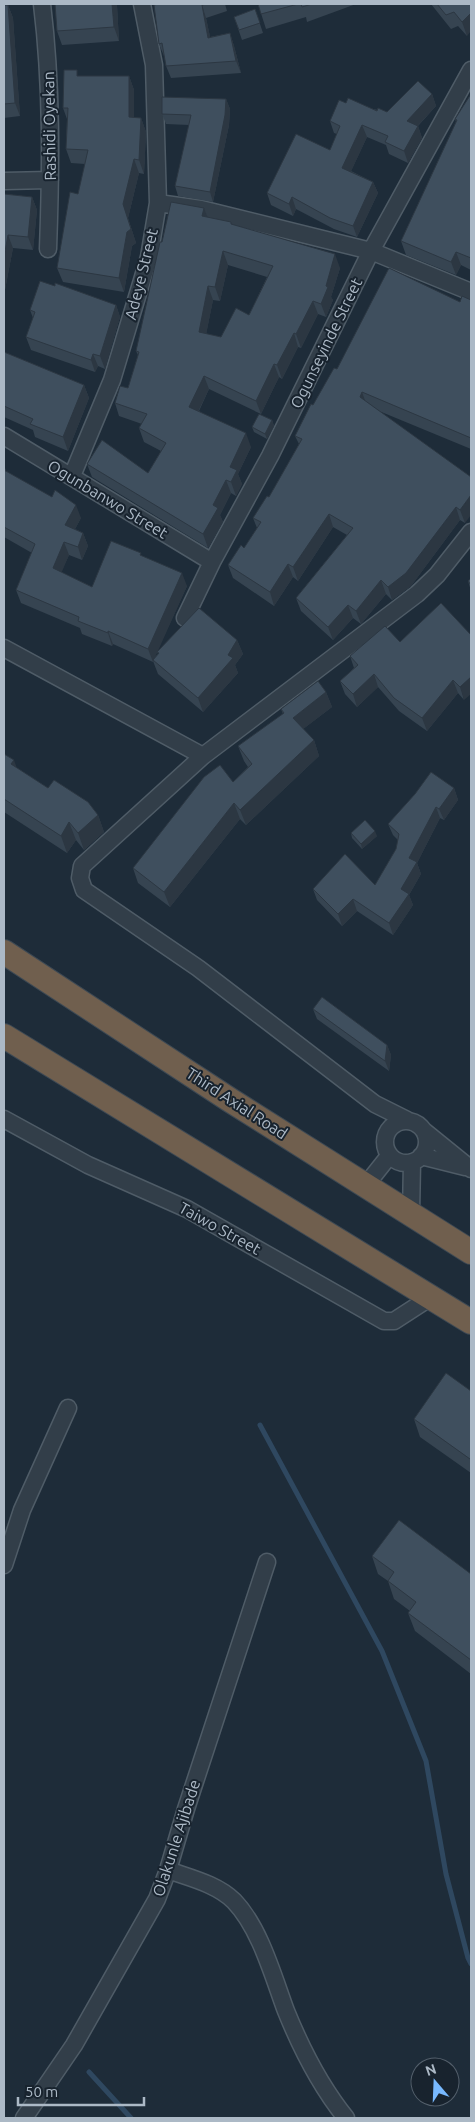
<svg xmlns="http://www.w3.org/2000/svg" width="475" height="2122" viewBox="0 0 475 2122" font-family="Ubuntu,sans-serif">
<rect width="100%" height="100%" fill="#1e2c39"/>
<g fill="none" stroke-linecap="round" stroke-linejoin="round">
<path stroke="#2f4860" stroke-width="5" d="M 260,1425 L 382,1651 L 426,1761 L 446,1874 L 468,1958 L 471,1964
M 89,2072 L 131,2118"/>
<defs>
<path id="minor" d="M 42,4 C 52,86 51,167 48,249
M 4,181 L 50,180
M 158,203 L 201,209 L 371,251 L 471,292
M 4,436 L 212,562
M 72,476 L 112,380 L 149,257 L 158,203 L 154,65 L 142,4
M 185,618 L 212,562 L 270,456 L 371,251 L 471,70
M 4,648 L 203,756
M 4,1119 L 88,1165 L 187,1209 L 384,1321 L 394,1321 L 431,1297
M 407,1120 L 375,1104 L 198,968 L 84,890 L 80,878 L 82,866 L 203,756 L 417,594 L 437,575 L 471,532
M385 1142a21 21 0 1 1 42 0a21 21 0 1 1-42 0Z
M 424,1131 L 471,1169
M 421,1156 L 465,1167
M 366,1185 L 389,1156
M 411,1214 L 412,1162
M 4,1565 L 22,1510 L 68,1408
M 168,1870 C 190,1878 217,1884 234,1901 C 260,1928 273,1976 286,2011 C 301,2048 321,2087 346,2118
M 24,2118 L 74,2045 L 157,1899 L 168,1870 L 186,1809 L 267,1562"/>
<path id="highway" d="M 4,952 L 230,1100 L 471,1252
M 4,1036 L 471,1322"/>
</defs>
<use href="#minor" stroke="#4f5c67" stroke-width="19"/>
<use href="#highway" stroke="#3d4954" stroke-width="26"/>
<use href="#minor" stroke="#323e49" stroke-width="16"/>
<use href="#highway" stroke="#705f4e" stroke-width="24"/>
</g>
<path fill="#364451" fill-rule="evenodd" d="M 159,4 L 225,4 L 227,11 L 206,18 L 210,37 L 230,33 L 234,46 L 241,73 L 171,78 L 166,66 L 165,56 L 164,56 L 159,44 Z
M 258,4 L 356,4 L 307,22 L 306,17 L 266,29 Z
M 431,4 L 471,4 L 467,36 L 458,26 L 451,29 Z
M 4,5 L 8,5 L 13,18 L 20,116 L 4,118 Z
M 117,5 L 119,41 L 62,45 L 57,31 Z
M 255,9 L 263,33 L 242,40 L 234,17 Z
M 79,76 L 129,76 L 134,90 L 134,118 L 141,118 L 146,132 L 144,174 L 139,173 L 128,218 L 136,243 L 132,246 L 124,292 L 63,282 L 57,268 L 78,194 L 85,164 L 71,163 L 66,149 L 67,119 L 63,108 Z
M 432,94 L 436,106 L 418,126 L 422,138 L 408,163 L 389,154 L 386,145 L 367,137 L 351,171 L 373,182 L 378,193 L 357,237 L 334,229 L 296,209 L 293,216 L 271,205 L 267,193 L 330,150 L 337,134 L 334,133 L 330,121 L 346,103 L 387,112 Z
M 471,94 L 471,270 L 461,265 L 456,275 L 406,255 L 401,241 L 456,122 L 455,119 Z
M 226,99 L 230,109 L 229,125 L 213,202 L 178,196 L 175,186 L 189,125 L 166,124 L 162,114 Z
M 4,194 L 32,197 L 37,210 L 33,250 L 13,248 L 4,295 Z
M 204,208 L 207,217 L 232,224 L 340,268 L 331,297 L 333,300 L 326,317 L 318,314 L 301,348 L 298,347 L 282,379 L 279,377 L 261,414 L 209,389 L 199,411 L 251,447 L 238,474 L 242,484 L 236,496 L 231,493 L 220,515 L 223,522 L 208,548 L 92,477 L 87,464 L 148,473 L 161,451 L 144,442 L 139,428 L 142,424 L 119,416 L 115,403 L 128,388 L 138,355 L 136,351 ZM 228,265 L 267,277 L 249,315 L 221,337 L 206,334 L 213,300 L 220,301 Z
M 471,300 L 471,449 L 379,411 L 471,477 L 465,523 L 460,520 L 411,586 L 392,600 L 386,594 L 361,624 L 353,618 L 333,640 L 301,611 L 296,598 L 347,535 L 333,527 L 298,581 L 293,577 L 274,606 L 233,578 L 228,565 L 244,548 L 257,528 L 253,518 L 269,497 L 299,444 L 295,436 L 313,405 L 337,369 L 460,302 Z
M 116,305 L 120,317 L 105,369 L 98,366 L 95,372 L 31,350 L 26,337 L 33,318 L 30,310 Z
M 4,352 L 84,385 L 89,398 L 68,451 L 35,437 L 33,430 L 4,417 Z
M 272,420 L 274,426 L 267,439 L 254,432 L 252,427 Z
M 4,465 L 6,471 L 81,518 L 75,529 L 83,533 L 88,546 L 82,560 L 69,555 L 61,572 L 92,587 L 142,556 L 187,586 L 154,658 L 158,654 L 157,652 L 237,640 L 243,654 L 235,665 L 238,673 L 203,712 L 158,674 L 153,661 L 153,662 L 113,644 L 112,646 L 82,634 L 80,628 L 21,603 L 16,590 L 32,553 L 4,537 Z
M 471,578 L 471,591 L 468,581 Z
M 441,603 L 464,700 L 458,693 L 427,731 L 399,711 L 378,687 L 357,707 L 345,694 L 340,681 L 354,668 L 350,656 L 400,642 Z
M 326,692 L 332,707 L 303,729 L 314,740 L 319,756 L 246,825 L 240,819 L 170,907 L 138,883 L 133,868 L 233,782 L 248,767 L 244,761 L 238,746 L 283,714 L 281,709 Z
M 4,754 L 17,768 L 48,788 L 98,815 L 104,832 L 84,850 L 76,840 L 67,853 L 4,812 Z
M 454,788 L 458,800 L 444,820 L 440,818 L 417,863 L 421,874 L 409,895 L 413,905 L 393,935 L 357,911 L 342,926 L 317,900 L 313,889 L 375,885 L 396,849 L 398,840 L 393,835 L 388,824 Z
M 351,833 L 377,836 L 362,849 L 352,838 Z
M 313,1009 L 387,1045 L 391,1055 L 389,1071 L 317,1019 Z
M 471,1391 L 471,1473 L 420,1437 L 414,1419 Z
M 372,1556 L 471,1574 L 471,1674 L 415,1631 L 408,1613 L 410,1611 L 394,1599 L 388,1581 L 378,1574 Z"/>
<path fill="#2c3742" d="M 112,4 L 116,4 L 117,5 L 119,41 L 114,27 Z
M 8,5 L 13,18 L 20,116 L 15,103 Z
M 202,5 L 206,18 L 213,50 L 208,38 Z
M 471,13 L 471,31 L 467,36 L 462,22 Z
M 230,33 L 234,46 L 241,73 L 236,61 Z
M 129,76 L 134,90 L 134,131 L 129,117 Z
M 432,94 L 436,106 L 411,133 L 407,121 Z
M 226,99 L 230,109 L 229,125 L 213,202 L 210,192 Z
M 141,118 L 146,132 L 144,174 L 139,160 Z
M 362,125 L 367,137 L 347,180 L 342,168 Z
M 418,126 L 422,138 L 408,163 L 404,151 Z
M 134,159 L 139,173 L 128,218 L 136,243 L 132,246 L 124,292 L 119,278 L 123,204 Z
M 373,182 L 378,193 L 357,237 L 353,226 Z
M 32,197 L 37,210 L 33,250 L 28,237 Z
M 292,197 L 296,209 L 293,216 L 289,204 Z
M 204,208 L 209,221 L 202,216 Z
M 8,235 L 13,248 L 4,295 L 4,257 Z
M 223,251 L 228,265 L 220,301 L 215,287 Z
M 456,252 L 461,265 L 456,275 L 451,262 Z
M 335,254 L 340,268 L 331,297 L 333,300 L 326,317 L 321,304 Z
M 208,286 L 213,300 L 204,345 L 199,332 Z
M 313,301 L 318,314 L 301,348 L 296,334 Z
M 116,305 L 120,317 L 105,369 L 100,356 Z
M 294,333 L 298,347 L 282,379 L 277,365 Z
M 93,354 L 98,366 L 95,372 L 91,360 Z
M 274,364 L 279,377 L 261,414 L 256,401 Z
M 204,376 L 209,389 L 194,420 L 189,407 Z
M 84,385 L 89,398 L 68,451 L 63,437 Z
M 362,392 L 367,406 L 360,397 Z
M 272,420 L 274,426 L 267,439 L 265,434 Z
M 246,433 L 251,447 L 238,474 L 242,484 L 236,496 L 231,482 L 230,467 Z
M 226,480 L 231,493 L 220,515 L 223,522 L 208,548 L 203,534 L 213,505 Z
M 471,495 L 471,515 L 465,523 L 460,510 Z
M 76,505 L 81,518 L 70,538 L 65,525 Z
M 456,507 L 460,520 L 411,586 L 392,600 L 388,587 Z
M 329,514 L 333,527 L 298,581 L 293,567 Z
M 83,533 L 88,546 L 82,560 L 78,547 Z
M 64,542 L 69,555 L 58,581 L 53,568 Z
M 288,564 L 293,577 L 274,606 L 270,592 Z
M 182,573 L 187,586 L 153,662 L 148,649 Z
M 381,580 L 386,594 L 361,624 L 356,611 Z
M 348,605 L 353,618 L 333,640 L 328,627 Z
M 108,631 L 113,644 L 112,646 L 108,633 Z
M 237,640 L 243,654 L 235,665 L 238,673 L 203,712 L 198,698 Z
M 374,674 L 378,687 L 357,707 L 353,694 Z
M 471,677 L 471,694 L 464,700 L 460,687 Z
M 453,680 L 458,693 L 427,731 L 422,718 Z
M 326,692 L 332,707 L 298,733 L 293,718 Z
M 314,740 L 319,756 L 246,825 L 240,810 Z
M 14,760 L 20,777 L 11,764 Z
M 454,788 L 458,800 L 444,820 L 439,809 Z
M 234,803 L 240,819 L 170,907 L 164,892 Z
M 436,807 L 440,818 L 417,863 L 421,874 L 409,895 L 413,905 L 393,935 L 389,923 L 401,889 L 409,858 Z
M 98,815 L 104,832 L 84,850 L 78,833 Z
M 69,822 L 76,840 L 67,853 L 61,836 Z
M 375,831 L 377,836 L 362,849 L 361,844 Z
M 353,899 L 357,911 L 342,926 L 338,914 Z
M 387,1045 L 391,1055 L 389,1071 L 385,1061 Z"/>
<path fill="#3f4f5e" stroke="#2c3742" fill-rule="evenodd" d="M 55,4 L 112,4 L 114,27 L 57,31 Z
M 159,4 L 207,4 L 202,5 L 208,38 L 230,33 L 236,61 L 166,66 L 162,43 L 159,44 L 154,5 Z
M 258,4 L 298,4 L 261,14 Z
M 301,4 L 312,4 L 302,7 Z
M 437,4 L 471,4 L 471,13 L 462,22 L 454,12 L 446,15 Z
M 4,5 L 8,5 L 15,103 L 4,104 Z
M 255,9 L 260,23 L 239,30 L 234,17 Z
M 64,70 L 77,70 L 77,76 L 129,76 L 129,117 L 141,118 L 139,160 L 134,159 L 123,204 L 131,229 L 127,232 L 119,278 L 57,268 L 70,192 L 78,194 L 88,150 L 66,149 L 68,108 L 63,108 Z
M 418,81 L 432,94 L 407,121 L 418,126 L 404,151 L 385,142 L 388,136 L 362,125 L 342,168 L 373,182 L 353,226 L 330,218 L 292,197 L 289,204 L 267,193 L 296,134 L 330,150 L 340,126 L 330,121 L 339,100 L 346,103 L 348,98 L 377,111 L 378,108 L 387,112 Z
M 471,94 L 471,258 L 456,252 L 451,262 L 401,241 L 457,120 L 455,119 Z
M 162,97 L 226,99 L 225,115 L 210,192 L 175,186 L 191,115 L 162,114 Z
M 4,194 L 32,197 L 28,237 L 8,235 L 4,257 Z
M 171,202 L 204,208 L 202,216 L 231,222 L 231,224 L 335,254 L 326,286 L 328,287 L 321,304 L 313,301 L 296,334 L 294,333 L 277,365 L 274,364 L 256,401 L 204,376 L 189,407 L 246,433 L 230,467 L 237,470 L 231,482 L 226,480 L 213,505 L 218,508 L 203,534 L 87,464 L 102,440 L 148,473 L 166,443 L 139,428 L 147,414 L 115,403 L 120,386 L 128,388 L 139,352 L 136,351 L 160,242 L 162,242 ZM 223,251 L 273,266 L 249,315 L 236,308 L 221,337 L 199,332 L 208,286 L 215,287 Z
M 389,268 L 460,302 L 462,296 L 471,300 L 471,438 L 362,392 L 360,397 L 471,477 L 471,495 L 460,510 L 456,507 L 406,573 L 388,587 L 381,580 L 356,611 L 348,605 L 328,627 L 296,598 L 353,528 L 329,514 L 293,567 L 288,564 L 270,592 L 228,565 L 241,545 L 244,548 L 261,522 L 253,518 L 267,496 L 269,497 L 302,439 L 295,436 L 311,404 L 313,405 L 334,368 L 337,369 Z
M 40,281 L 55,286 L 55,283 L 116,305 L 100,356 L 93,354 L 91,360 L 26,337 L 35,312 L 30,310 Z
M 4,352 L 84,385 L 63,437 L 30,424 L 33,419 L 4,406 Z
M 259,414 L 272,420 L 265,434 L 252,427 Z
M 4,470 L 52,497 L 55,490 L 76,505 L 65,525 L 83,533 L 78,547 L 64,542 L 53,568 L 92,587 L 111,541 L 141,553 L 140,555 L 182,573 L 148,649 L 108,631 L 108,633 L 78,621 L 79,617 L 16,590 L 35,544 L 4,527 Z
M 471,578 L 471,585 L 468,581 Z
M 441,603 L 471,635 L 471,677 L 460,687 L 453,680 L 422,718 L 394,698 L 374,674 L 353,694 L 340,681 L 358,665 L 350,656 L 385,626 L 400,642 Z
M 199,608 L 237,640 L 228,655 L 233,658 L 198,698 L 153,660 L 159,653 L 157,652 Z
M 318,681 L 326,692 L 293,718 L 314,740 L 240,810 L 234,803 L 164,892 L 133,868 L 204,777 L 220,765 L 233,782 L 252,764 L 238,746 L 284,713 L 281,709 Z
M 4,754 L 14,760 L 11,764 L 48,788 L 54,780 L 88,802 L 98,815 L 78,833 L 69,822 L 61,836 L 4,799 Z
M 431,772 L 454,788 L 439,809 L 436,807 L 409,858 L 417,862 L 401,889 L 409,894 L 389,923 L 353,899 L 338,914 L 313,889 L 345,854 L 375,885 L 396,849 L 399,834 L 388,824 L 415,794 Z
M 365,820 L 375,831 L 361,844 L 351,833 Z
M 322,997 L 387,1045 L 385,1061 L 313,1009 Z
M 446,1373 L 471,1391 L 471,1457 L 470,1459 L 414,1419 Z
M 399,1520 L 471,1574 L 471,1660 L 408,1613 L 416,1602 L 388,1581 L 394,1572 L 372,1556 Z"/>
<g text-anchor="middle" dominant-baseline="central" stroke-width="4" stroke-linejoin="round" paint-order="stroke">
<g font-size="16" fill="#acb9c6" stroke="#18232e">
<text transform="translate(49 126) rotate(-91)">Rashidi Oyekan</text>
<text transform="translate(141 274) rotate(-76)">Adeye Street</text>
<text transform="translate(326 343) rotate(-64)">Ogunseyinde Street</text>
<text transform="translate(108 499) rotate(31)">Ogunbanwo Street</text>
<text transform="translate(237 1103) rotate(33)">Third Axial Road</text>
<text transform="translate(220 1228) rotate(29)">Taiwo Street</text>
<text transform="translate(176 1838) rotate(-72)">Olakunle Ajibade</text>
</g>
</g>
<rect width="475" height="2122" fill="none" stroke="#acb9c6" stroke-width="10"/>
<g transform="translate(435 2082) rotate(341)"><circle r="24" fill="#18232e" stroke="#535f6b"/>
<path d="M0-4L9 19L0 12L-9 19Z" fill="#78b9ff"/>
<text y="-8" font-size="14" font-weight="bold" text-anchor="middle" fill="#acb9c6">N</text>
</g>
<path d="M18 2097v8h126v-8" fill="none" stroke="#acb9c6" stroke-width="2.5"/>
<text x="25" y="2097" font-size="15" fill="#acb9c6" stroke="#18232e" stroke-width="4" paint-order="stroke">50 m</text>
</svg>
